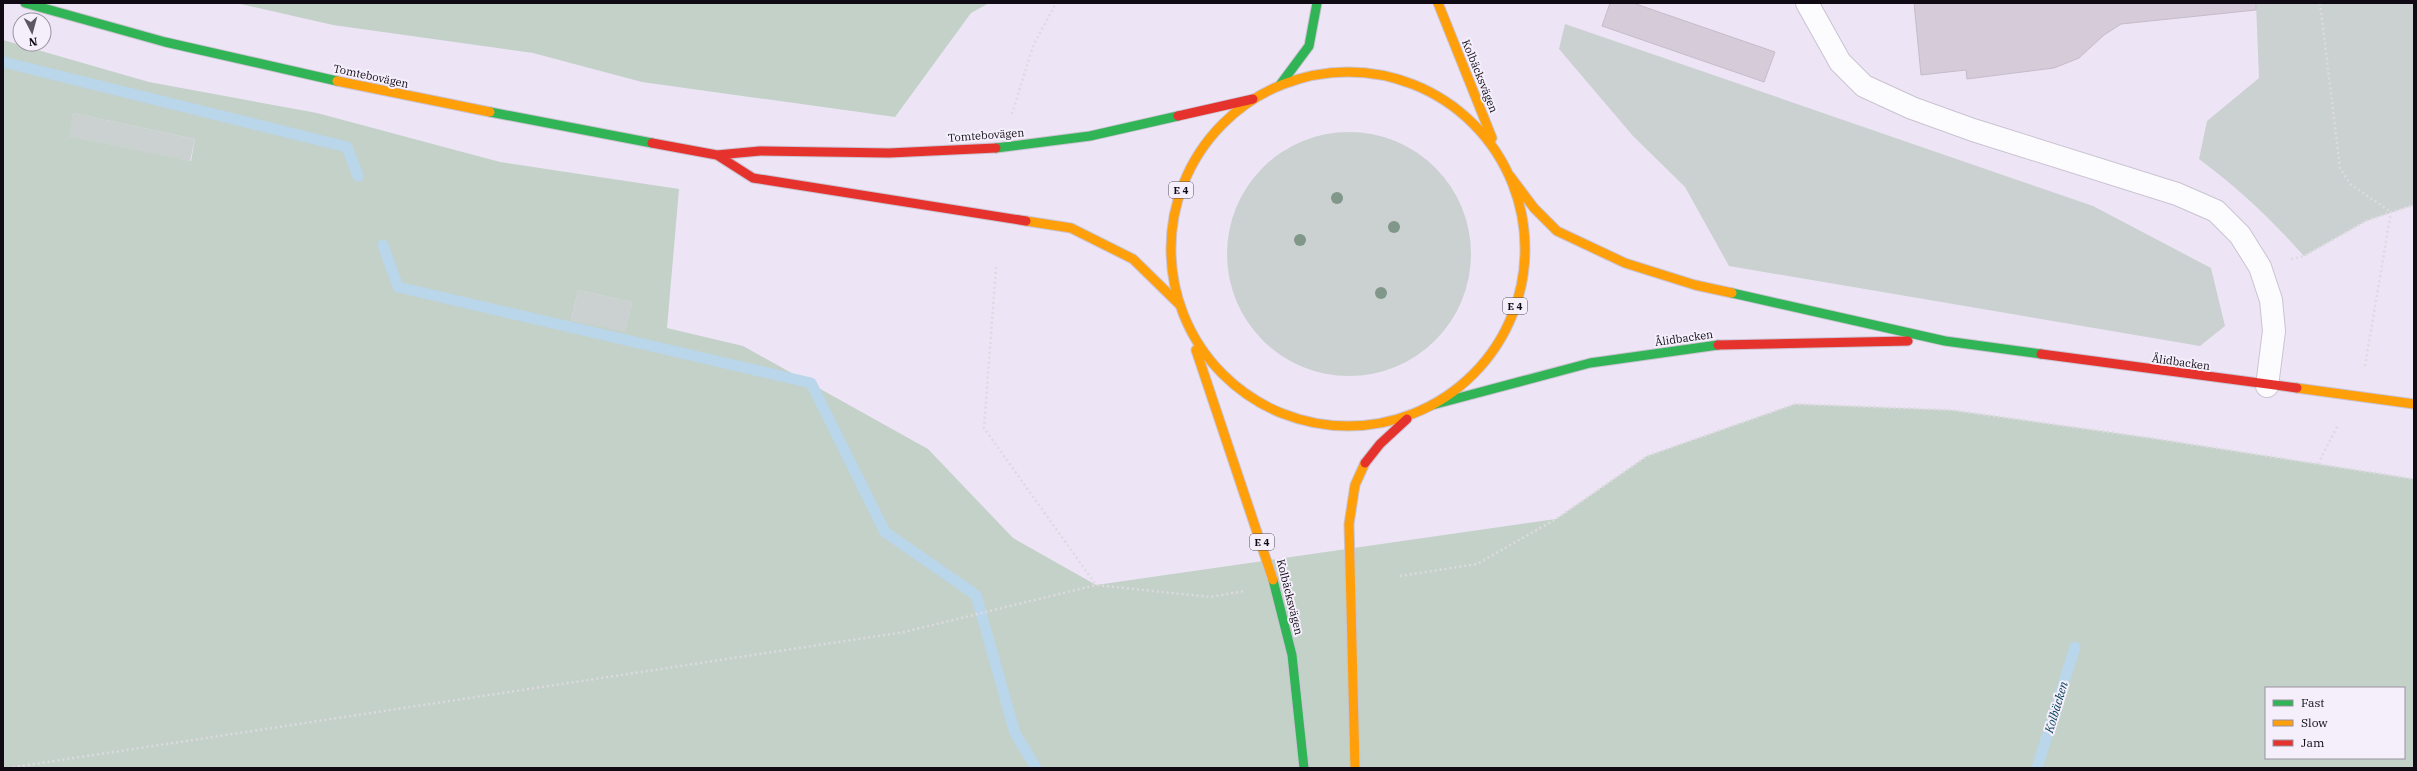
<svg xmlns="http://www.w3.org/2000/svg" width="2417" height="771" viewBox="0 0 2417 771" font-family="'IBM Plex Serif',serif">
<rect width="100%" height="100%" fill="#ede4f6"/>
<path fill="#cad1d0" d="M 2256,3 L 2414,3 L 2414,205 L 2366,221 L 2304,256 C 2271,219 2238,188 2199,159 L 2207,121 L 2259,78 Z
M 1565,24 L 2093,206 L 2211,268 L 2225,326 L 2200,346 L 1729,266 L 1685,187 L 1633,136 L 1559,49 Z
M 73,113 L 195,139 L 190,161 L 68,136 Z
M1227 254a122 122 0 1 1 244 0a122 122 0 1 1-244 0Z
M 578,290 L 632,302 L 625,333 L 571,320 Z"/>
<path fill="#c3d1c8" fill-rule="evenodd" d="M 236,3 L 989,3 L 971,13 L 895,117 L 642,82 L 533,53 L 333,25 Z
M 3,40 L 149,82 L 317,113 L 500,162 L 679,189 L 667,328 L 743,346 L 928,449 L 1013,538 L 1096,585 L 1556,519 L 1647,456 L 1795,404 L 1951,410 L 2151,438 L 2414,479 L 2414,768 L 3,768 ZM 73,113 L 195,139 L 191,161 L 69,136 ZM 578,290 L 632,302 L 625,332 L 571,320 ZM 2266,688 L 2404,688 L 2404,758 L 2266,758 Z"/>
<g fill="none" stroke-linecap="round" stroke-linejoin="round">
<path stroke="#bad6ea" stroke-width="11" d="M 3,62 L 347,147 L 358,176
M 383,245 L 398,287 L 811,383 L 885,532 L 976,595 L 1015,733 L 1036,768
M 2037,768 L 2075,647"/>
</g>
<path fill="#d6cbd8" stroke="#c6bcc9" d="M 1610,3 L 1633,3 L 1775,52 L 1764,82 L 1602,26 Z
M 1914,3 L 2256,3 L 2256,10 L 2121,24 L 2104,35 L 2079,58 L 2054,68 L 1967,79 L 1966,70 L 1921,75 Z"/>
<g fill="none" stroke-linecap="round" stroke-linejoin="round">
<defs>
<path id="lane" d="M 1807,3 L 1840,62 L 1864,86 L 1912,108 L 1973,130 L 2177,194 L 2216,211 L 2240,235 L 2260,267 L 2271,300 L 2274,331 L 2267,386"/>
<path id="fast" d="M 25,3 L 165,42 L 337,81
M 1280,85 L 1309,46 L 1317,3
M 490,112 L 652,143
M 996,148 L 1090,136 L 1178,116
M 1732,293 L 1945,341 L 2041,354
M 1432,405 L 1590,363 L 1718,345
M 1273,580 L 1292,655 L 1304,768"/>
<path id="slow" d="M 1438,3 L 1492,138
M1171 249a177 177 0 1 1 354 0a177 177 0 1 1-354 0Z
M 337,81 L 490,112
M 1510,176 L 1534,208 L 1557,231 L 1625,263 L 1695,285 L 1732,293
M 1026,221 L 1071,228 L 1133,259 L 1180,305
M 1196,350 L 1273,580
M 2297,388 L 2414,404
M 1355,768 L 1349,524 L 1355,485 L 1365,463"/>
<path id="jam" d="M 1178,116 L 1253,99
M 652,143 L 717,155 L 760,151 L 889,153 L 996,148
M 717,155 L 753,178 L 1026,221
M 1718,345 L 1908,341
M 2041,354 L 2297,388
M 1365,463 L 1380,444 L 1407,419"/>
</defs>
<use href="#lane" stroke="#cac3d1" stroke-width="24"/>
<use href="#fast" stroke="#cac3d1" stroke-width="11"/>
<use href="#slow" stroke="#cac3d1" stroke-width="11"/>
<use href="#jam" stroke="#cac3d1" stroke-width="11"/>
<path stroke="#dddae0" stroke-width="2.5" stroke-dasharray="2 3" stroke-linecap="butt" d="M 2320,3 L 2340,168 L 2350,184 L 2391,212
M 1012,114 L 1033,46 L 1056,3
M 2291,259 L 2304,256 L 2366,221 L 2391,212
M 996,267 L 984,428 L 1096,585
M 2365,366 L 2391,212 L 2414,205
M 2318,464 L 2338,425
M 1400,576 L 1477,564 L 1556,519 L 1647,456 L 1795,404 L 1951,410 L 2151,438 L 2414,479
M 8,768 L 904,632 L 1096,585 L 1210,597 L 1244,591"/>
<use href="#lane" stroke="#fcfbfe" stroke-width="22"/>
<use href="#fast" stroke="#30b455" stroke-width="9"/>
<use href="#slow" stroke="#ff9f0a" stroke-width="9"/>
<use href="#jam" stroke="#e5322d" stroke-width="9"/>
</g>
<g fill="#809789">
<circle cx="1337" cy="198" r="6"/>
<circle cx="1394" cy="227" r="6"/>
<circle cx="1300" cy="240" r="6"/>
<circle cx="1381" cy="293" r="6"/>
</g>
<g text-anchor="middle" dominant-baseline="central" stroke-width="4" stroke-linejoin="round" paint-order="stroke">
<g fill="#f5effc" stroke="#544f5a" stroke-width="1">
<rect x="1169" y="182" width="24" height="16" rx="3"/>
<rect x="1503" y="298" width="24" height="16" rx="3"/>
<rect x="1250" y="534" width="24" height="16" rx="3"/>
</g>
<g font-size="10" font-weight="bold" fill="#0f0a14">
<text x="1181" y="190">E 4</text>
<text x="1515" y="306">E 4</text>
<text x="1262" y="542">E 4</text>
</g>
<g font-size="11" fill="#0f0a14" stroke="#f5effc">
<text transform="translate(371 76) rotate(12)">Tomtebovägen</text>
<text transform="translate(1480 76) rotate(68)">Kolbäcksvägen</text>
<text transform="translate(986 135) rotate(-4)">Tomtebovägen</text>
<text transform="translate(1684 338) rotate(-8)">Ålidbacken</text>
<text transform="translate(2181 362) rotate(8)">Ålidbacken</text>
<text transform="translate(1290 597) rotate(76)">Kolbäcksvägen</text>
</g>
<g font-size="12" font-style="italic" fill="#064359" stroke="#f5effc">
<text transform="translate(2056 707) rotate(-73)">Kolbäcken</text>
</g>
</g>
<rect width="2417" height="771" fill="none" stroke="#0f0a14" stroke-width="8"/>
<rect x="2265" y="687" width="140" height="72" fill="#f5effc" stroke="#99939f"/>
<rect x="2273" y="700" width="20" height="6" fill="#30b455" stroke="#99939f"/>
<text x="2301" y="707" font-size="12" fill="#0f0a14">Fast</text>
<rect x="2273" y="720" width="20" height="6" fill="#ff9f0a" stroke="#99939f"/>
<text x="2301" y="727" font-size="12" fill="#0f0a14">Slow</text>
<rect x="2273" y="740" width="20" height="6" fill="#e5322d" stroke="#99939f"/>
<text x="2301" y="747" font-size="12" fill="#0f0a14">Jam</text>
<g transform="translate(32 32) rotate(174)"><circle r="19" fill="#f5effc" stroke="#99939f"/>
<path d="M0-3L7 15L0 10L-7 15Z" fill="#5d5663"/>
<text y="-6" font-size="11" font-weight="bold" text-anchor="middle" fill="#0f0a14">N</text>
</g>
</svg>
